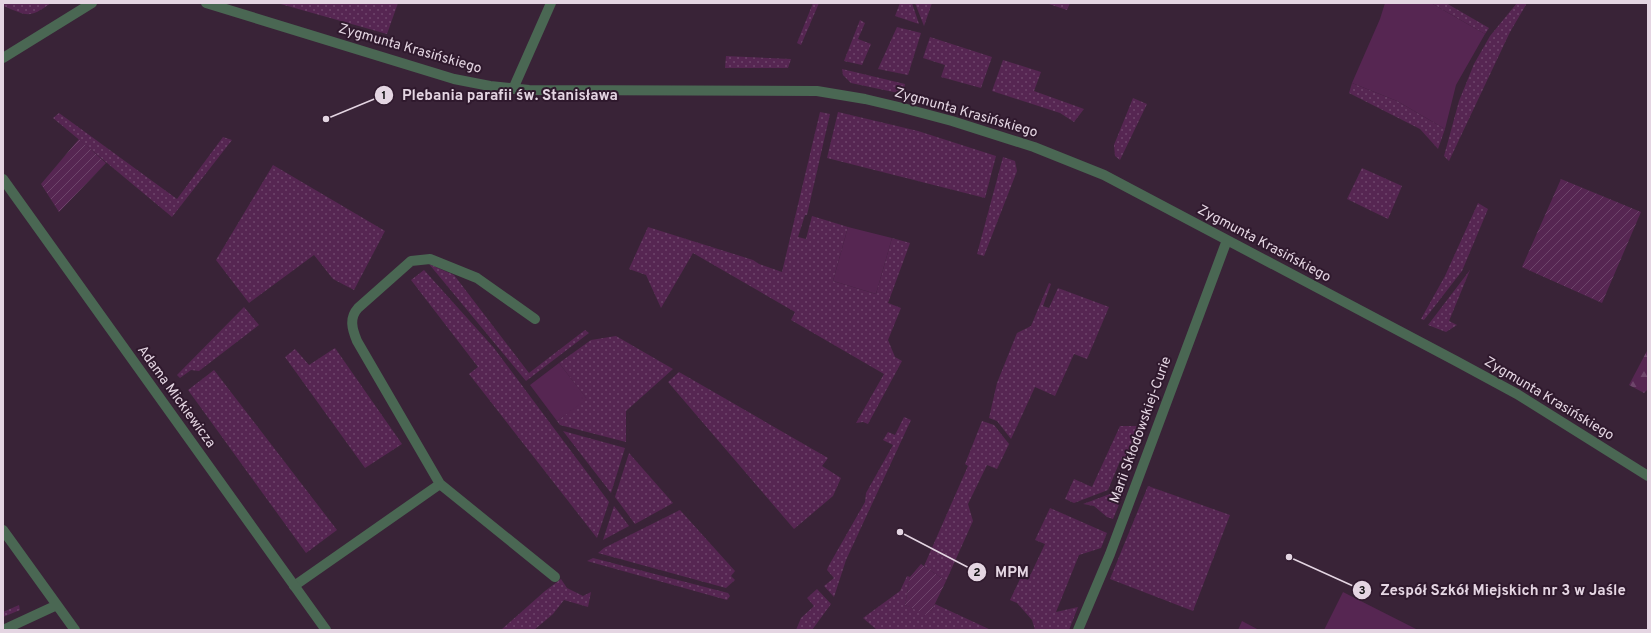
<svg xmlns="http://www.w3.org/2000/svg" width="1651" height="633" viewBox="0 0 1651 633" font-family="Overpass,sans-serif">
<defs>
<pattern id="grass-dots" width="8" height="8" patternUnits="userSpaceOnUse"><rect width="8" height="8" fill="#562652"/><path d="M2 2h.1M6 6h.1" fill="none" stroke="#6e456b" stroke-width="1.8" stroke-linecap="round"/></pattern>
<pattern id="forest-firs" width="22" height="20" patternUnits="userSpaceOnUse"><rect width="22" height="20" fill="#562652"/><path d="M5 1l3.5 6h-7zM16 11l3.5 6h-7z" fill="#6e456b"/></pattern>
<pattern id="garden-furrows" width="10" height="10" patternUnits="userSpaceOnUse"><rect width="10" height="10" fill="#562652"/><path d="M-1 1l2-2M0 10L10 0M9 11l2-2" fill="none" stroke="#6e456b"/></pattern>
</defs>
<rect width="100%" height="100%" fill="#392337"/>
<path fill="url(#grass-dots)" d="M 3,3 L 51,3 C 28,19 29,16 3,6 Z
M 277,3 L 398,3 L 387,34 Z
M 813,3 L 819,3 L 801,45 L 797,43 Z
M 900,3 L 912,3 L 919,24 L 895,16 Z
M 915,3 L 932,3 L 924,26 Z
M 1046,3 L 1070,3 L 1067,10 Z
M 1431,3 L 1446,3 L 1489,28 L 1485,34 Z
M 1517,3 L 1527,3 L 1510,32 L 1449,161 L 1444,156 L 1459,101 L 1474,64 L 1490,36 Z
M 860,20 L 865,23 L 858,39 L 871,44 L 862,65 L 844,61 Z
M 897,27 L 921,33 L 908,75 L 878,69 Z
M 930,37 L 992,57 L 981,88 L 941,77 L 945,65 L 923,58 Z
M 726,56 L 791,59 L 788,68 L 725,68 Z
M 1003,60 L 1041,72 L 1034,91 L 1084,109 L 1074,122 L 1060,113 L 992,91 Z
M 842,69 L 905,84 L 903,94 L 851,83 L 843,75 Z
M 1352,83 L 1397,101 L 1445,129 L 1438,149 L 1420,129 L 1349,93 Z
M 1133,98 L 1147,104 L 1120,160 L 1115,156 L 1114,145 Z
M 820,112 L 830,114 L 807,215 L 805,215 L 798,237 L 806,239 L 812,216 L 848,227 L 833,281 L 876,294 L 892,238 L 910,243 L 888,303 L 901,308 L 888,340 L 895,357 L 902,361 L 868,424 L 863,422 L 856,423 L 884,374 L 791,320 L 795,312 L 693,253 L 661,308 L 646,275 L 629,269 L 648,227 L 753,260 L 759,264 L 782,272 Z
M 838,112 L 918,131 L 996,156 L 985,198 L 827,158 Z
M 59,113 L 177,199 L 223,137 L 232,140 L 172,217 L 53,118 Z
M 1003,157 L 1015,161 L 1017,171 L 984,256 L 977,254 Z
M 273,165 L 385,231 L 354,290 L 333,279 L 314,255 L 249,303 L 216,260 Z
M 1362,168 L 1402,186 L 1388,219 L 1347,199 Z
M 1478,203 L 1488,209 L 1462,271 L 1424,320 L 1421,319 L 1445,276 Z
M 429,264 L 454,275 L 529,373 L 585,330 L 589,333 L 526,381 Z
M 424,270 L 494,348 L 609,502 L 597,538 L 469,374 L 478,367 L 411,280 Z
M 1470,270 L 1449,321 L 1457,325 L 1446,332 L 1428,325 Z
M 1049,283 L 1051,284 L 1043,306 L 1049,308 L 1058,288 L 1109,307 L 1087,359 L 1074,354 L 1055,396 L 1035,387 L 1011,439 L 997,421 L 989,418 L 997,383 L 1017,333 L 1031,326 Z
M 244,307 L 259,325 L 199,371 L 191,370 L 180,378 L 177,375 Z
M 616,336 L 673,369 L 626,411 L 626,442 L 560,425 L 557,421 L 586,398 L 559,363 L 591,340 Z
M 335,348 L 402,444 L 365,468 L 285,357 L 295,349 L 309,365 Z
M 214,370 L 337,530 L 306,553 L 188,390 Z
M 679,372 L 828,458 L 822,466 L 841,478 L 833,496 L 794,529 L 668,382 Z
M 904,417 L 911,420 L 846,560 L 834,597 L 824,586 L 834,578 L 827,570 L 828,567 L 865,502 L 866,493 L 893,445 L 883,440 L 888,432 L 895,435 Z
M 982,421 L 994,425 L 1009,444 L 997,469 L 987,465 L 968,504 L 973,521 L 946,581 L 924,566 L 968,466 L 965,464 Z
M 1120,426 L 1145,426 L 1133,457 L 1120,461 L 1108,490 L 1074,503 L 1065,499 L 1074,479 L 1092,487 Z
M 563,431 L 625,448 L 611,493 Z
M 629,453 L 673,503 L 635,524 L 615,497 Z
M 1148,486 L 1230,515 L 1193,611 L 1110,579 Z
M 1126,488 L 1113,519 L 1107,517 L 1094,506 L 1083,504 Z
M 614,506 L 629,526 L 603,540 Z
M 1050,508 L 1107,533 L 1101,548 L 1079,555 L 1056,612 L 1078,607 L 1069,630 L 1035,630 L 1032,620 L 1017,603 L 1010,600 L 1021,577 L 1028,580 L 1045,544 L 1035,540 Z
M 680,510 L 735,571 L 731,576 L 735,580 L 726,588 L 598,553 L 604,548 Z
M 593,558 L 728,593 L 730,596 L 727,600 L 587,561 Z
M 907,576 L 910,577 L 905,605 L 929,615 L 935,604 L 991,630 L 877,630 L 863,618 L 900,591 Z
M 561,579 L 567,588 L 583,596 L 591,592 L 588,607 L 564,600 L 553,614 L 534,630 L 501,630 L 545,591 Z
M 817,589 L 831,604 L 812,630 L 796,630 L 801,618 L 814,606 L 807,598 Z
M 19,605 L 20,610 L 3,617 L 3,612 Z"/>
<path fill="url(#forest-firs)" d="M 1648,349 L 1648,389 L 1644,393 L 1629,385 Z"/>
<path fill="#562652" d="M 1385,3 L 1431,3 L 1485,34 L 1456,85 L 1445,129 L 1397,101 L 1352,83 L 1380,19 Z
M 848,227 L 892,238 L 876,294 L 833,281 Z
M 559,363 L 587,399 L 557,421 L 530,385 Z
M 1343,592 L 1418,630 L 1324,630 Z
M 1242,621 L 1259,630 L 1238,630 Z"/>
<path fill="url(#garden-furrows)" d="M 79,139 L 106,163 L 59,212 L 41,184 Z
M 1561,179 L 1641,212 L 1602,303 L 1522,267 Z
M 921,564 L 946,581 L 929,616 L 905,605 L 910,577 Z"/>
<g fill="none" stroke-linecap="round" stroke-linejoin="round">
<path stroke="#4a6753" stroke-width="10" d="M 206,3 L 454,79 L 490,86 L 529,90 L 817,91 L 865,99 L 903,108 L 952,121 L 1034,147 L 1104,175 L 1456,361 L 1517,394 L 1648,476
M 3,58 L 92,3
M 513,89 L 551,3
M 440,484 L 555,577
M 3,530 L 75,630
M 294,586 L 440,484 L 357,341 C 352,329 349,318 358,308 L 411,261 L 430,259 L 477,278 L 535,319
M 3,630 L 57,605
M 1078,630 L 1110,554 L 1227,240"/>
<path stroke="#4a6753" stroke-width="10" d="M 3,179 L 326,630"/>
</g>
<g text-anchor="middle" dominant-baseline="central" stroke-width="4" stroke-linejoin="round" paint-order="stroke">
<g font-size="14" fill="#e4d5e2" stroke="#2f192d">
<text transform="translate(410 49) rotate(16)">Zygmunta Krasińskiego</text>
<text transform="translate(966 113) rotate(16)">Zygmunta Krasińskiego</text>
<text transform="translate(1264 244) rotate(28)">Zygmunta Krasińskiego</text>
<text transform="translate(176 397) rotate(54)">Adama Mickiewicza</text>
<text transform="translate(1549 399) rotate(31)">Zygmunta Krasińskiego</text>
<text transform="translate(1141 430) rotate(-70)">Marii Skłodowskiej-Curie</text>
</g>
</g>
<path fill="none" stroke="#e4d5e2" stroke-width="1.5" d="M326 119L384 95M900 532L977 572M1289 557L1362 590"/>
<g fill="#e4d5e2" stroke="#2f192d" stroke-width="1.5">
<circle cx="326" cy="119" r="4"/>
<circle cx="900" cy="532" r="4"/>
<circle cx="1289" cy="557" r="4"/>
<circle cx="384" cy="95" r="10"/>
<circle cx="977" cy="572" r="10"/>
<circle cx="1362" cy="590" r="10"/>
</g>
<g font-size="12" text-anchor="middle" font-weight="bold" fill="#111">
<text x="384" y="99">1</text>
<text x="977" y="576">2</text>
<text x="1362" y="594">3</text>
</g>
<g font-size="15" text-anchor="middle" font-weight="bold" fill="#e4d5e2" stroke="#2f192d" stroke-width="4" stroke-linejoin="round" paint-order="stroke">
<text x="510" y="100">Plebania parafii św. Stanisława</text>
<text x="1012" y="577">MPM</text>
<text x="1503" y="595">Zespół Szkół Miejskich nr 3 w Jaśle</text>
</g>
<rect width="1651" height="633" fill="none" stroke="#e4d5e2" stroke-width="8"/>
</svg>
